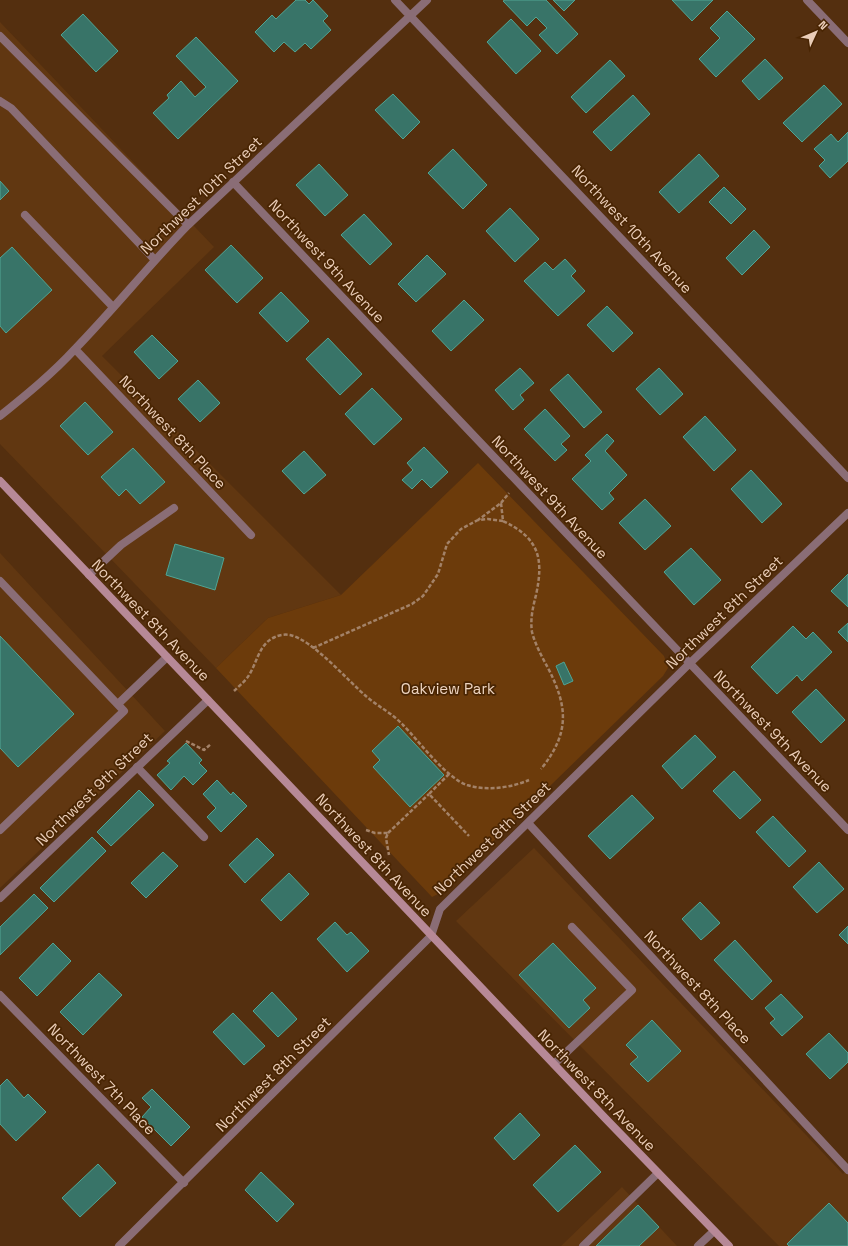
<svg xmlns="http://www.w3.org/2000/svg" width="848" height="1246" viewBox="0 0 848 1246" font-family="'Space Grotesk',sans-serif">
<rect width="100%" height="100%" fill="#542f0f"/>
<path fill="#613711" d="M 0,22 L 214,247 L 102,356 L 341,595 L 268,618 L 216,668 L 0,444 Z
M 0,553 L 165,731 L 0,888 Z
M 534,848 L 843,1174 L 848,1169 L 848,1246 L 779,1246 L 456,921 Z
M 622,1187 L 677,1246 L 561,1246 Z"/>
<path fill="#6c3b0b" d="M 478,463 L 664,656 L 668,668 L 663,676 L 440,893 L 432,897 L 216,668 L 268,618 L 341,595 Z"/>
<path fill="#387468" stroke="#50a594" d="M 296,0 L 305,0 L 309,4 L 313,0 L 328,16 L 323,21 L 331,30 L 311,49 L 305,43 L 295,52 L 284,42 L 274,52 L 255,32 L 272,15 L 276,19 Z
M 505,0 L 546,0 L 578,34 L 557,54 L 539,35 L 547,28 L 536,17 L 527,26 L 503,1 Z
M 553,0 L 575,0 L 564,11 Z
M 672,0 L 713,0 L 692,21 Z
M 727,11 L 755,39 L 716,77 L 699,59 L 720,38 L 710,28 Z
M 83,14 L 118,51 L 96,72 L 61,35 Z
M 511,19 L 541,51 L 516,74 L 487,42 Z
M 196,37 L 238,81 L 178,139 L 153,113 L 169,98 L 167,95 L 181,81 L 195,97 L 206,87 L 176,56 Z
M 765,59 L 783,78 L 759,100 L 742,81 Z
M 610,60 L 625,76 L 586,113 L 571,97 Z
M 824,85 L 842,104 L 802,142 L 783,123 Z
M 393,94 L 420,122 L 403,139 L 375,110 Z
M 633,95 L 650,114 L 611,151 L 593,132 Z
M 848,132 L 848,161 L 830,178 L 819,166 L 825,160 L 814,149 L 831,134 L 838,142 Z
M 453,149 L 487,185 L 463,209 L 428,173 Z
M 699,154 L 719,176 L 679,213 L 659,192 Z
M 319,164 L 348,195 L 325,216 L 296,185 Z
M 0,181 L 9,191 L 0,200 Z
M 724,187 L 746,209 L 731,224 L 709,202 Z
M 510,208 L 539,239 L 515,262 L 486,231 Z
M 364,214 L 392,244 L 370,265 L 341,235 Z
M 754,230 L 770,247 L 742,275 L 726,258 Z
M 231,245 L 263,278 L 237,303 L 205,270 Z
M 12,247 L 52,290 L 6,333 L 0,326 L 0,258 Z
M 427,255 L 446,274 L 416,302 L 398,284 Z
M 565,259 L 576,271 L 571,276 L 585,291 L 558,316 L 524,281 L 545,262 L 553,270 Z
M 281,292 L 309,321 L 287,342 L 259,313 Z
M 464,300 L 484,320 L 451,351 L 432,331 Z
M 607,306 L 633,333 L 613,352 L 587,325 Z
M 152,335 L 178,361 L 159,379 L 134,352 Z
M 328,338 L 362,374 L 340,395 L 306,359 Z
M 520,368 L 534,383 L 520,395 L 524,400 L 513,410 L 495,390 Z
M 659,368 L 683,394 L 660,415 L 636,389 Z
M 568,374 L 602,412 L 584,428 L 550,390 Z
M 198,380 L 220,403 L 200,422 L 178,399 Z
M 372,388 L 402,419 L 374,445 L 345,414 Z
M 85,402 L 113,432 L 88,455 L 60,426 Z
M 545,409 L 570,436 L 561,444 L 567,450 L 555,461 L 524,429 Z
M 705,416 L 736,450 L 714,471 L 683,437 Z
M 607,434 L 614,441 L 605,451 L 627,475 L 609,493 L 614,499 L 602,510 L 572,479 L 591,461 L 585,455 Z
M 424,447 L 448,472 L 431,488 L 422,479 L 412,489 L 402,480 L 413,470 L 407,463 Z
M 133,448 L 165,482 L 140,504 L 126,489 L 119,496 L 101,477 Z
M 304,451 L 326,475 L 304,494 L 282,471 Z
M 751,470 L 782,504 L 762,523 L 731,489 Z
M 645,499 L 671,526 L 645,550 L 619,523 Z
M 175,544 L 224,558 L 215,590 L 166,575 Z
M 691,548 L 721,580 L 694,605 L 664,572 Z
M 848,574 L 848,607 L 831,591 Z
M 848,623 L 848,642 L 838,632 Z
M 793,626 L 806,639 L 813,632 L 832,652 L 802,681 L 797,675 L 777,694 L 751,667 Z
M 0,636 L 74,714 L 18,767 L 0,748 Z
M 564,662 L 573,681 L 564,685 L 556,666 Z
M 816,689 L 845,720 L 821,743 L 792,712 Z
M 398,726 L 444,775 L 410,807 L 373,767 L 380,760 L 372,751 Z
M 695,735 L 716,757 L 682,789 L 662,766 Z
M 186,743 L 202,760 L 199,763 L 207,771 L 193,785 L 184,776 L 171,790 L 157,775 L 170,763 L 167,761 Z
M 734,771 L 761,800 L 740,819 L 713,791 Z
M 217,780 L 231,795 L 233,792 L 247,806 L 221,832 L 207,817 L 216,808 L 203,794 Z
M 139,790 L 154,805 L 111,846 L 97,832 Z
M 632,795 L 654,818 L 610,859 L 588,836 Z
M 773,816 L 806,851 L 789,867 L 756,832 Z
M 92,837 L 106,851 L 54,902 L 40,888 Z
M 257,838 L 274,855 L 245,883 L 229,865 Z
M 163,852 L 178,866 L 146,898 L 131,883 Z
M 819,862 L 844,889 L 817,913 L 793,887 Z
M 289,873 L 309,894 L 281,921 L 261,900 Z
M 34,894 L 48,908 L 0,955 L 0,927 Z
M 700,902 L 720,923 L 701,940 L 682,919 Z
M 335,922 L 347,935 L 351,932 L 369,951 L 347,972 L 317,939 Z
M 848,926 L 848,944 L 839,935 Z
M 735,940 L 772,981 L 752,1000 L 714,960 Z
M 53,943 L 71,961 L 37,996 L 19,978 Z
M 553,943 L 596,988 L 583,1000 L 590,1008 L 569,1028 L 519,975 Z
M 99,973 L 122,995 L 83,1035 L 60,1012 Z
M 272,992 L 297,1019 L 278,1037 L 253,1011 Z
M 781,994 L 803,1017 L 782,1036 L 770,1023 L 775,1019 L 765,1008 Z
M 233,1013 L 265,1046 L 244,1065 L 213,1032 Z
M 652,1020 L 681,1051 L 648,1082 L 630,1064 L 638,1057 L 626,1045 Z
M 829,1033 L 848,1053 L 848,1062 L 830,1079 L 806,1054 Z
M 7,1079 L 24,1098 L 28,1094 L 46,1112 L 16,1141 L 0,1124 L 0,1086 Z
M 152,1089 L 190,1127 L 171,1146 L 142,1117 L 151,1107 L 142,1098 Z
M 520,1113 L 540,1135 L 514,1160 L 494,1138 Z
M 575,1145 L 601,1172 L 558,1212 L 533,1185 Z
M 98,1164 L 116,1183 L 80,1217 L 62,1198 Z
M 261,1172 L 294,1204 L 277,1222 L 245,1190 Z
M 829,1203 L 848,1223 L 848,1246 L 789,1246 L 787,1244 Z
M 638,1205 L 659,1227 L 639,1246 L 596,1246 Z"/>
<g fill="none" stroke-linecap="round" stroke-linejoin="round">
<path stroke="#a38268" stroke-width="2.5" stroke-dasharray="4 2" stroke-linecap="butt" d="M 501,503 L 509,493
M 503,521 L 488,519 L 478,520 L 501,503 L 503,521 C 539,538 544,558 536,595 C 533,607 530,619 532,632 C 535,644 542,657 548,668 C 568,707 570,733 541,769
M 313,648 L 412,604 L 423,596 L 438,574 L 447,544 L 461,529 L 478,520
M 234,691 C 238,687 243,683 247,678 C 257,665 258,644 275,637 C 279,635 285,634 290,635 C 313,640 348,681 367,697 C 379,707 393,714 403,725 C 419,741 446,778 467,785 C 487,791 510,788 529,780
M 186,741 L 204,750 L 211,744
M 449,774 L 429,794 L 469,836
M 366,830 L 375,833 L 388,833 L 386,838 L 389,855
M 388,833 L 429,794"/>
<path stroke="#8a6d76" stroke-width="8" d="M 0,101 L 11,108 L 154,259
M 25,215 L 113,307
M 89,575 L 121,545 L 174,508
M 0,581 L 124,711 L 0,830
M 118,704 L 167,657
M 137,767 L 204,837
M 554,1064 L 632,990 L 572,927
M 698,1246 L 714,1231"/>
<path stroke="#8a6d76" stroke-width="8" d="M 395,0 L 848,478
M 807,0 L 848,43
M 0,36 L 188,225
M 233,182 L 848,830
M 75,349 L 251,535
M 0,416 C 26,395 52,374 75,349 C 114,309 149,265 188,225 L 427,0
M 528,823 L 848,1170
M 0,898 L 208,700
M 0,995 L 184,1183
M 119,1246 L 431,936 L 440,909 L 689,664 L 848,513
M 583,1246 L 658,1173"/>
<path stroke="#b78997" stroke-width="8" d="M 0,481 L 605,1118 L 729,1246"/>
</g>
<g text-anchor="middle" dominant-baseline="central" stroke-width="3.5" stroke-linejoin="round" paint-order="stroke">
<g font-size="15" fill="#eacdb8" stroke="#492503">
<text transform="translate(201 195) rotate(-44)">Northwest 10th Street</text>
<text transform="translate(632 229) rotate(47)">Northwest 10th Avenue</text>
<text transform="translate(327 261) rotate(47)">Northwest 9th Avenue</text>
<text transform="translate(173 432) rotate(47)">Northwest 8th Place</text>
<text transform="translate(550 497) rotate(47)">Northwest 9th Avenue</text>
<text transform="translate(724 612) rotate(-44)">Northwest 8th Street</text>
<text transform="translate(151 620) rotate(46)">Northwest 8th Avenue</text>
<text transform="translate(773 731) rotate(46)">Northwest 9th Avenue</text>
<text transform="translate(94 789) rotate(-44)">Northwest 9th Street</text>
<text transform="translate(492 838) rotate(-44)">Northwest 8th Street</text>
<text transform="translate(374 855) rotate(47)">Northwest 8th Avenue</text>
<text transform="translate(698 987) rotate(47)">Northwest 8th Place</text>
<text transform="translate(273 1074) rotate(-45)">Northwest 8th Street</text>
<text transform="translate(102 1079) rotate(46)">Northwest 7th Place</text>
<text transform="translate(597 1090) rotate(46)">Northwest 8th Avenue</text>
</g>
<g font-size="15" fill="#eed4c0" stroke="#492503">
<text x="448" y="688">Oakview Park</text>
</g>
</g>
<g transform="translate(816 32) rotate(46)" stroke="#492503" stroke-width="3" paint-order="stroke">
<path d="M0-3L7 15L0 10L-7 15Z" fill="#eacdb8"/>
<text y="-6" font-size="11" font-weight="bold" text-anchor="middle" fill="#eacdb8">N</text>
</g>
</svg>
